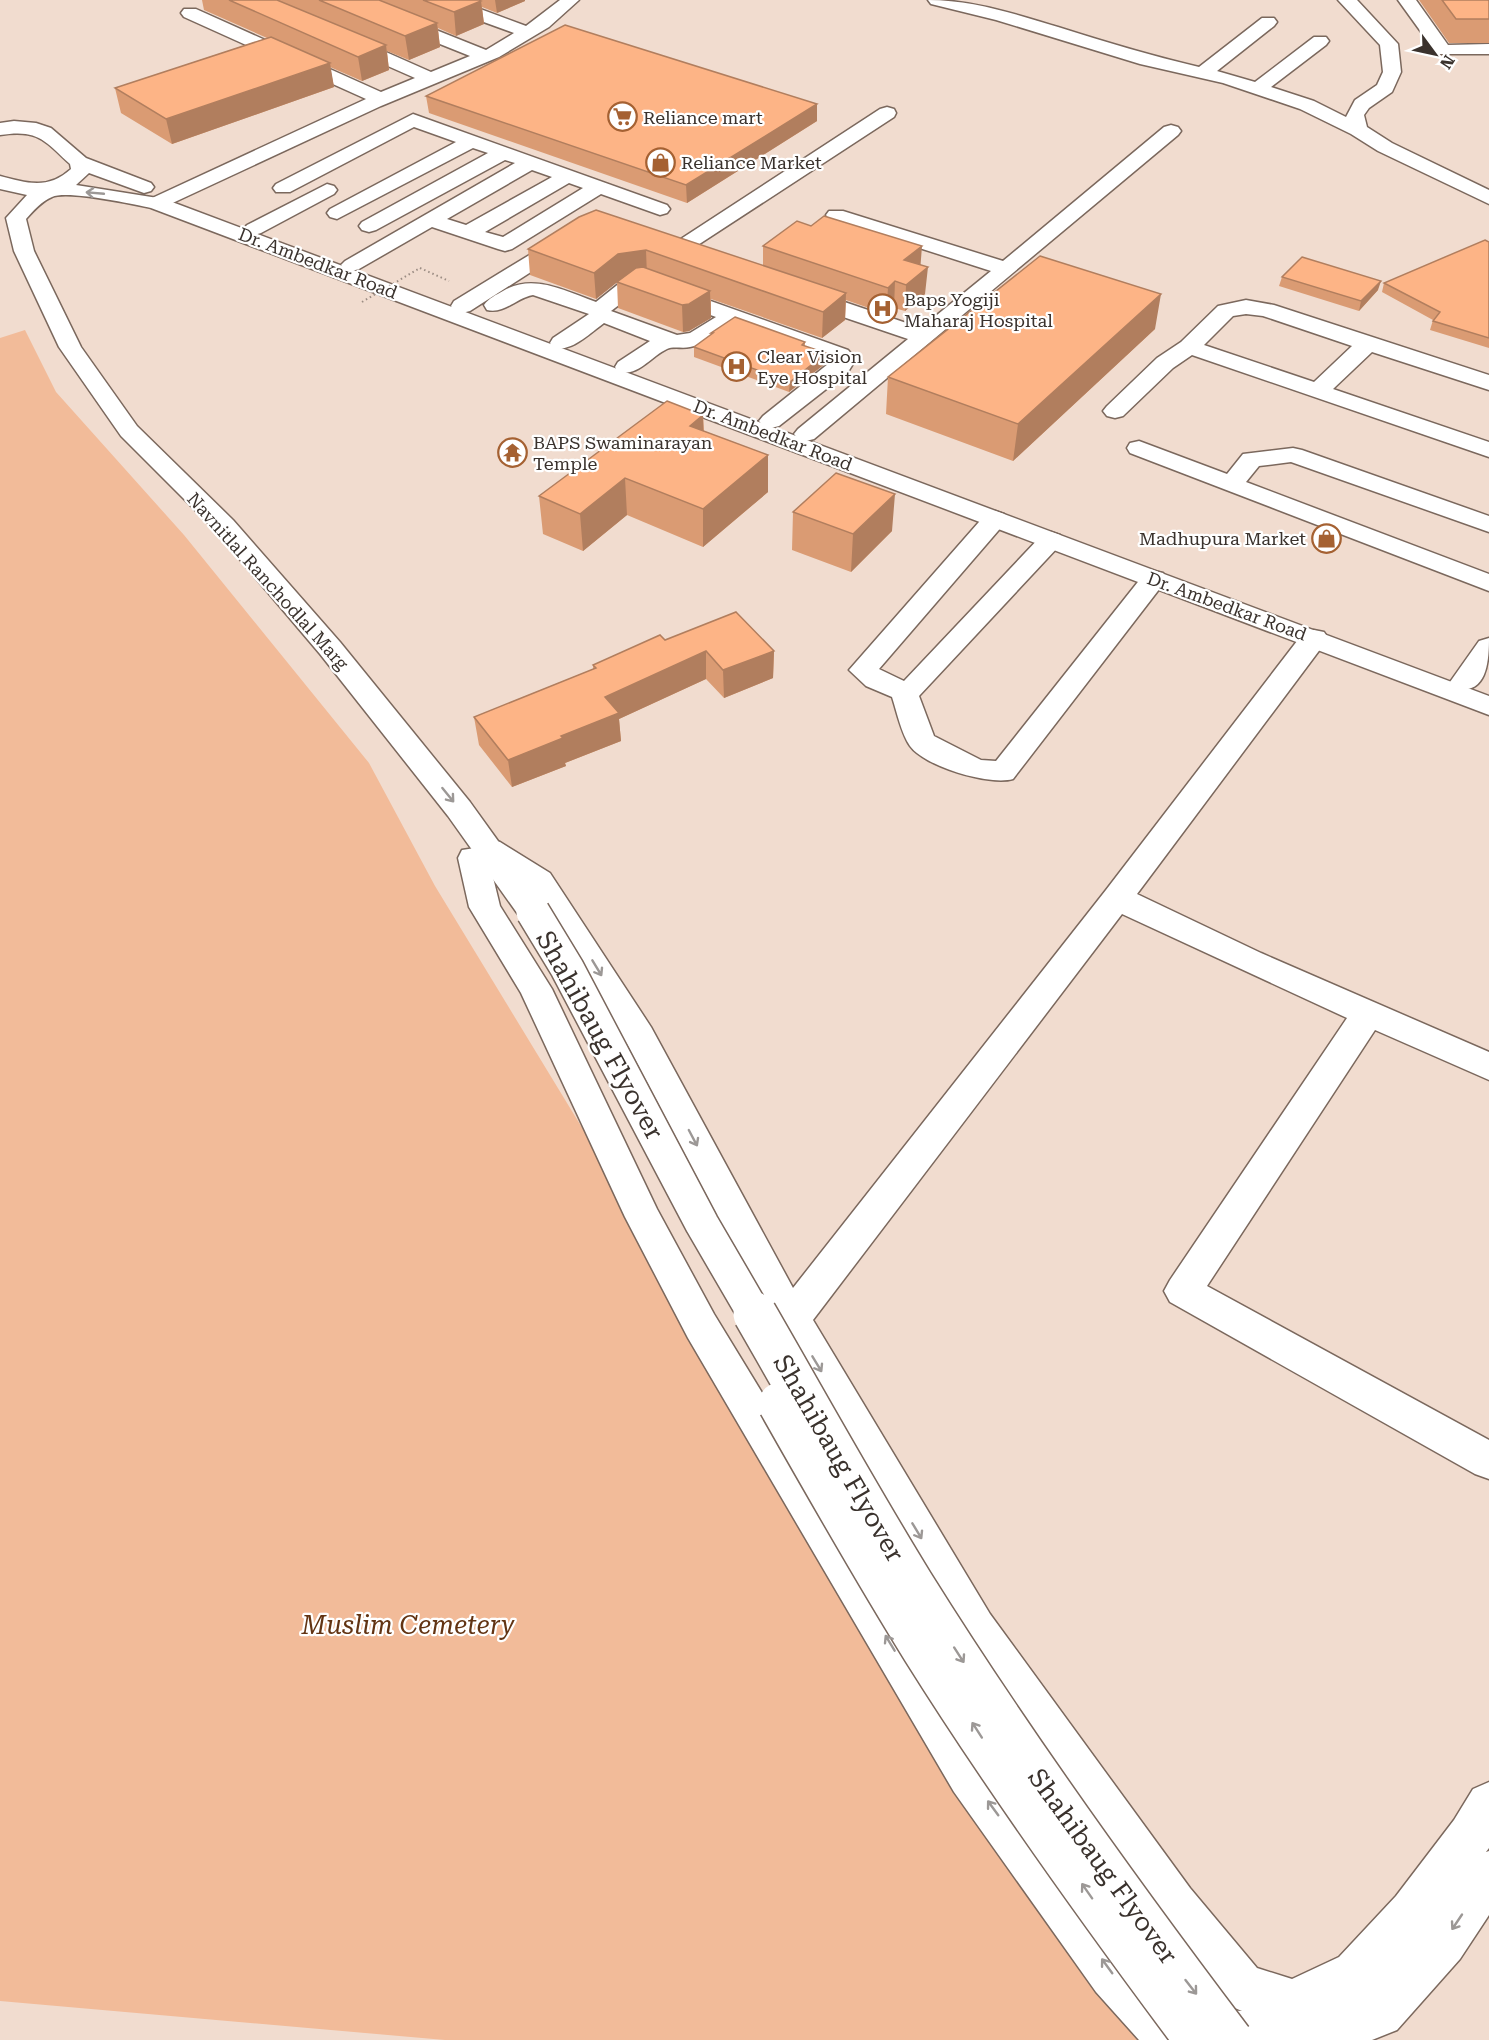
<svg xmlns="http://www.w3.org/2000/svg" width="1489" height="2040" viewBox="0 0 1489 2040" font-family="'Roboto Serif',serif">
<rect width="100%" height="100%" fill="#f1dccf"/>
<path fill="#f2bb99" d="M 25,330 L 56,392 L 184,535 L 369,763 L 435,886 L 1137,2040 L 445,2040 L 0,2001 L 0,338 Z"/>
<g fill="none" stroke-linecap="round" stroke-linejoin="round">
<defs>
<path id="minor" d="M 337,0 L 361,0 L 486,50 L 514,33 L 434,4 L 431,0 L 456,0 L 526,26 L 560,0 L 579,0 L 549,27 L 499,57 L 381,106 L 164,207 L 150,207 L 147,203 L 150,199 L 366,99 L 184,17 L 181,13 L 184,9 L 196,9 L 381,92 L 415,78 L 340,45 L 337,41 L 340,37 L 352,37 L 431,72 L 470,56 L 340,4 Z
M 928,0 C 973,0 1015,14 1058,27 C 1105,42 1152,56 1199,67 L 1262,18 L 1274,18 L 1277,22 L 1274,26 L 1217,71 L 1255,82 L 1314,37 L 1326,37 L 1329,41 L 1326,45 L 1271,87 L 1314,101 L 1346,117 L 1355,100 L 1377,85 L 1383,72 L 1380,45 L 1338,0 L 1357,0 L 1398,44 L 1401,72 L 1392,92 L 1369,108 L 1364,115 L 1367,127 L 1392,143 L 1489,190 L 1489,204 L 1378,151 L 1351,134 L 1300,109 L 1223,83 L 1140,64 L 996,20 L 931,4 Z
M 1398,0 L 1416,0 L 1448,45 L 1489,44 L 1489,54 L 1437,54 Z
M 887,107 L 894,109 L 896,113 L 894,117 L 681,256 L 674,258 L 667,256 L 664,252 L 667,248 L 880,109 Z
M 413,114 L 667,205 L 670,209 L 667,213 L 660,215 L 601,194 L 512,249 L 505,251 L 498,249 L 432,227 L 359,269 L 352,271 L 345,269 L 341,265 L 345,261 L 515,163 L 505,160 L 376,230 L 369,232 L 362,230 L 359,226 L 362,222 L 488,153 L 473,148 L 337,219 L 330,217 L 327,213 L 330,209 L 456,142 L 414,127 L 290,192 L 276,192 L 273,188 L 276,184 ZM 532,170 L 552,177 L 466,225 L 447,219 ZM 569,183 L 583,188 L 503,237 L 485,232 Z
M 1171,125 L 1178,127 L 1181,131 L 1178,135 L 814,439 L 806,441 L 798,439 L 794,434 L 798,429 L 908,339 L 796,301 L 793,296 L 796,291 L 804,289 L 812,291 L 921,328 L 991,271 L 829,219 L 826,215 L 829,211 L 843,211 L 1003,261 L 1164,127 Z
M 327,184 L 334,186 L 337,190 L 334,194 L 261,233 L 254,235 L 247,233 L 244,229 L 247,225 Z
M 566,235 L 573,237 L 576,241 L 573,245 L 470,311 L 462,313 L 454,311 L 451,306 L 454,301 L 559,237 Z
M 646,278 L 848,350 L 856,359 L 848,372 L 779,426 L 771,428 L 763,426 L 759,421 L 763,416 L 833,360 L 735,324 C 721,334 707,344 690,347 C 683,349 673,346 667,349 C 650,357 638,377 618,372 L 615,367 L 618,362 L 650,341 L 604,323 C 589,334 572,352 553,348 L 550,343 L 553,338 L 589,314 L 533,295 C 516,298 505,314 487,310 L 484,305 C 489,298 496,295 503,291 C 533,273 565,291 596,302 L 621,282 ZM 644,291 L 716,317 L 690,333 L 677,335 L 611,311 L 636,292 Z
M 1246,300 L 1274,305 L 1489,375 L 1489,390 L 1372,352 L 1333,389 L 1489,442 L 1489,457 L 1192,355 L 1173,368 L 1123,416 L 1115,418 L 1107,416 L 1103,411 L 1107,406 L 1157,358 L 1181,342 L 1218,306 ZM 1246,314 L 1263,316 L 1352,346 L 1314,382 L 1204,345 L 1233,316 Z
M 1139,441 L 1227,474 L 1243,454 L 1293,448 L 1302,450 L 1489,516 L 1489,532 L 1291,462 L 1259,466 L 1246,482 L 1489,574 L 1489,591 L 1130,453 L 1127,448 L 1130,443 Z
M 995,511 L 1004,514 L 1008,519 L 1004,524 L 879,669 L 904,681 L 1042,535 L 1051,532 L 1060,535 L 1064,540 L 1060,545 L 919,696 L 934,736 L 981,760 L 996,761 L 1145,573 L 1154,571 L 1163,573 L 1167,579 L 1013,779 C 989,786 924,766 910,746 C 901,733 897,712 892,697 L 866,686 L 849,670 L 986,514 Z
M 1314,630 L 1324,632 L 1328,638 L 1324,644 L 1137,894 L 1261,953 L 1489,1052 L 1489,1080 L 1375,1030 L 1207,1286 L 1489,1440 L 1489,1479 L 1475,1474 L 1170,1302 L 1164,1291 L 1170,1280 L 1347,1018 L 1122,914 L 813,1320 L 990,1614 L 1190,1888 L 1257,1968 L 1292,1979 L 1339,1957 L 1396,1896 L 1454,1820 L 1473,1789 L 1489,1782 L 1489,1848 L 1486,1852 L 1489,1851 L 1489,1915 L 1460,1959 L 1397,2030 L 1372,2040 L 1139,2040 L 1096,1992 L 954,1792 L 688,1338 L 625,1217 L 521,993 L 469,907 L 458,858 L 462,850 L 475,848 L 478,842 L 489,839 L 500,842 L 550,873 L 651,1027 L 793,1288 L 1106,890 L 1304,632 ZM 490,865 L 528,889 L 627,1044 L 778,1331 L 960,1644 L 1156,1922 L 1225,2004 L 1242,2011 L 1175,2007 L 1130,1958 L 986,1760 L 714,1314 L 657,1209 L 552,989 L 500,906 Z
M 1489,638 C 1489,661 1487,697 1454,688 L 1450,682 L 1479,641 Z"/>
<path id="major" d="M 14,121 L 36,123 L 51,128 L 86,158 L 151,183 L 154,187 L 151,191 L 144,193 L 89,173 L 76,185 L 164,199 L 1489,696 L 1489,715 L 151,208 C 132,204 67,190 52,197 C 42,201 33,211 26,219 L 34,251 L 81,347 L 137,426 L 233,520 L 340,642 L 470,802 L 549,912 L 544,920 L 533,923 L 522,920 L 448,816 L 320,654 L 215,530 L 121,436 L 59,347 L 14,251 L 6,218 L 27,195 L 0,189 L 0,176 C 27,183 48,190 71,169 L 70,164 C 44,140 38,129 0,135 L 0,123 Z"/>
</defs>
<use href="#minor" stroke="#7b685d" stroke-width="3"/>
<use href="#major" stroke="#7b685d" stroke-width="3"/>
<path stroke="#9b8c83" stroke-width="2" stroke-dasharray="1.5 3" stroke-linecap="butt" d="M 420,268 L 449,281"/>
<use href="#minor" fill="#fff" fill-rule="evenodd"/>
<use href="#major" fill="#fff" fill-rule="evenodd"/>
<defs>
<path id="major-bridge-far1" d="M 533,912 L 567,968 L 702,1224 L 755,1315"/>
<path id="major-bridge" d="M 755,1314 C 807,1404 857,1495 912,1584 C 1010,1741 1119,1892 1231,2040
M 780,1404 C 827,1487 874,1570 924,1650 C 1008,1784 1101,1913 1196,2040"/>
</defs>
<use href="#major-bridge-far1" stroke="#7b685d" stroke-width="36" stroke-linecap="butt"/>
<use href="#major-bridge" stroke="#7b685d" stroke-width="46" stroke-linecap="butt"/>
<path stroke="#9b8c83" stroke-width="2" stroke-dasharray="1.5 3" stroke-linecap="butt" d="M 362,302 L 420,268"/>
<use href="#major-bridge-far1" stroke="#fff" stroke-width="33"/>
<use href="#major-bridge" stroke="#fff" stroke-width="43"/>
</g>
<path fill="#da9b73" d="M 202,0 L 525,0 L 525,1 L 497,13 L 482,7 L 484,24 L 456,36 L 438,28 L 440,47 L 409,60 L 387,51 L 389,70 L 362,81 L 330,67 L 334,87 L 172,144 L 121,113 L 115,88 L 267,38 L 204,10 Z
M 1419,0 L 1489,0 L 1489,43 L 1449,43 Z
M 426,96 L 817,121 L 687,203 L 429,113 Z
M 579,217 L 763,266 L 763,246 L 920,265 L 925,294 L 905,311 L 894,308 L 886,314 L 846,300 L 845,320 L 822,338 L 711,299 L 711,318 L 689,331 L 683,332 L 618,308 L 617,282 L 596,299 L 530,275 L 528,249 Z
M 1489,242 L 1489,348 L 1430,330 L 1433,320 L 1382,292 L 1384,283 Z
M 1282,277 L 1378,290 L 1359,311 L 1279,286 Z
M 1155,329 L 1013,461 L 886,414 L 888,377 Z
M 711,333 L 805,342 L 805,346 L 826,353 L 826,363 L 789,392 L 694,357 L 694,347 L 711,335 Z
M 703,415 L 704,431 L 768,455 L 768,492 L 703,547 L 627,515 L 583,551 L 543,534 L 539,496 Z
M 793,512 L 892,531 L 851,572 L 792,550 Z
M 665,640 L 774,651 L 773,678 L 724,698 L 706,679 L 619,719 L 621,741 L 565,763 L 566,766 L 512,787 L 479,745 L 474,717 L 593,669 L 593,665 Z"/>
<path fill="#b17e5e" d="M 495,0 L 525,0 L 525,1 L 497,13 Z
M 481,1 L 484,24 L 456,36 L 454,12 Z
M 437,23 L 440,47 L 409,60 L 405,36 Z
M 386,45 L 389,70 L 362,81 L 358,57 Z
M 330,63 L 334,87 L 172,144 L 166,119 Z
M 817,104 L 817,121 L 687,203 L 686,185 Z
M 922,246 L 920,272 L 904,260 Z
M 646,250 L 647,276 L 620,280 L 596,299 L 594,273 L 618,254 Z
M 928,267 L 925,294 L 905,311 L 906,285 Z
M 895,281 L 894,308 L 886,314 L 888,288 Z
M 1381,281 L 1378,290 L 1359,311 L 1361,301 Z
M 710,291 L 711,318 L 689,331 L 683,332 L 682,305 Z
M 846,293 L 845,320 L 822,338 L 823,312 Z
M 1161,294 L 1155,329 L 1013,461 L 1018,424 Z
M 826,353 L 826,363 L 789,392 L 790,382 Z
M 703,415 L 704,452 L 690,426 Z
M 768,455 L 768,492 L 703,547 L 703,509 Z
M 625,478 L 627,515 L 583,551 L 580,514 Z
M 895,494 L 892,531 L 851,572 L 853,534 Z
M 706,651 L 706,679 L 619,719 L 621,741 L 565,763 L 566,766 L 512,787 L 508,760 L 561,736 L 605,697 Z
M 774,651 L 773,678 L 724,698 L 723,670 Z"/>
<path fill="#fdb486" stroke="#b17e5e" stroke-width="1.5" d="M 229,0 L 277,0 L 386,45 L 358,57 Z
M 319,0 L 379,0 L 437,23 L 405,36 Z
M 423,0 L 479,0 L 481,1 L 454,12 Z
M 1442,0 L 1488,0 L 1489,1 L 1489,19 L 1456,19 Z
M 565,25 L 817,104 L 686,185 L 426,96 Z
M 271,37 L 330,63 L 166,119 L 115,88 Z
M 596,210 L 846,293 L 823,312 L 646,250 L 618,254 L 594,273 L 528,249 L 579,217 Z
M 824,216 L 922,246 L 904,260 L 928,267 L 906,285 L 895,281 L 888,288 L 763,246 L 797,221 L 811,226 Z
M 1485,240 L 1489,242 L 1489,338 L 1433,321 L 1440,312 L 1384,283 Z
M 1040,256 L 1161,294 L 1018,424 L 888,377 Z
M 1302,257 L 1381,281 L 1361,301 L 1282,277 Z
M 643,267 L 710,291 L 689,304 L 682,305 L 617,282 L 636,268 Z
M 735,317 L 805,342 L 802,345 L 826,353 L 790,382 L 694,347 L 713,333 L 711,333 Z
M 667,401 L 703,415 L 690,426 L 768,455 L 703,509 L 625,478 L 580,514 L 539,496 Z
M 836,473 L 895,494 L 853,534 L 793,512 Z
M 736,612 L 774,651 L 723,670 L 706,651 L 605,697 L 619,713 L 561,736 L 563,738 L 508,760 L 474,717 L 596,668 L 593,665 L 660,635 L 665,640 Z"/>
<defs><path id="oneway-shaft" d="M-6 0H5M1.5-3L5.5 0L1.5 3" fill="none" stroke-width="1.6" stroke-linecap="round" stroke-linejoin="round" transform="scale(1.5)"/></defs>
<g stroke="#9c9896">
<use href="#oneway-shaft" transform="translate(95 193) rotate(-175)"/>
<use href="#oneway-shaft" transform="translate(448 795) rotate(51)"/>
<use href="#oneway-shaft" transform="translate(597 968) rotate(59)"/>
<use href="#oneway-shaft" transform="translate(693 1138) rotate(62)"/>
<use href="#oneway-shaft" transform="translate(817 1364) rotate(59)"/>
<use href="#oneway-shaft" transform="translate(917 1531) rotate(59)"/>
<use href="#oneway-shaft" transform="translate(890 1643) rotate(-121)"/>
<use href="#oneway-shaft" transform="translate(959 1655) rotate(57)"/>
<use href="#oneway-shaft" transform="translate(977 1730) rotate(-123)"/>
<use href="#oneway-shaft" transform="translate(993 1808) rotate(-126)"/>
<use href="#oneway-shaft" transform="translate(1087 1891) rotate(-125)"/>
<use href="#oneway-shaft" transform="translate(1457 1922) rotate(124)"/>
<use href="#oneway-shaft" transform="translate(1107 1966) rotate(-126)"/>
<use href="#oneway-shaft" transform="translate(1191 1987) rotate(52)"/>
</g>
<defs>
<symbol id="supermarket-ring" viewBox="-11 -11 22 22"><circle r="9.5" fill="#fff" stroke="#a56132" stroke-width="1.5"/><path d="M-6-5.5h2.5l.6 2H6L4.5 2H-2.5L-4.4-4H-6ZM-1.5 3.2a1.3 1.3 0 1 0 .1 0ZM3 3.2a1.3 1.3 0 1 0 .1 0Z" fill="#a56132"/></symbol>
<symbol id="shop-ring" viewBox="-11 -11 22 22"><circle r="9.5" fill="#fff" stroke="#a56132" stroke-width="1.5"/><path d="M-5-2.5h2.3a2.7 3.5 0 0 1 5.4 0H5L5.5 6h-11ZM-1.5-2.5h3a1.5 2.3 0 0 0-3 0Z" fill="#a56132"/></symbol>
<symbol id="hospital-ring" viewBox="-11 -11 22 22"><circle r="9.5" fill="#fff" stroke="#a56132" stroke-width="1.5"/><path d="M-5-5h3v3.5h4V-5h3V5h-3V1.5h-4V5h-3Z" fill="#a56132"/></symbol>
<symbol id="temple-ring" viewBox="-11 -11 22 22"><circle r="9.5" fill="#fff" stroke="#a56132" stroke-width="1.5"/><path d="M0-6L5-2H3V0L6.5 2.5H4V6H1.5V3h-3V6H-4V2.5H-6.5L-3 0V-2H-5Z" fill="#a56132"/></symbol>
</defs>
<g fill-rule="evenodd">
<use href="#supermarket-ring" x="606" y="100" width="33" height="33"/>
<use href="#shop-ring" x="644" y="146" width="33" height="33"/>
<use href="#hospital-ring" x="866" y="292" width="33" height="33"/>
<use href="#hospital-ring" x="720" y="350" width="33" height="33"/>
<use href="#temple-ring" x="496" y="436" width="33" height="33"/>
<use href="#shop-ring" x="1310" y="522" width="33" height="33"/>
</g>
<g text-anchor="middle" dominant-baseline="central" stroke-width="4.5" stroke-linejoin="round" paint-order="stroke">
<g font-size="18" fill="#3a322d" stroke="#fff" text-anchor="start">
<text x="643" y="117">Reliance mart</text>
<text x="681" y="162">Reliance Market</text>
<text x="904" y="299">Baps Yogiji<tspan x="904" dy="21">Maharaj Hospital</tspan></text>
<text x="757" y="356">Clear Vision<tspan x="757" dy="21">Eye Hospital</tspan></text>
<text x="533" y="442">BAPS Swaminarayan<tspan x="533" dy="21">Temple</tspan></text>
<text x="1306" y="538" text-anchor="end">Madhupura Market</text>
</g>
<g font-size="18" fill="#3a322d" stroke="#fff">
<text transform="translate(318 263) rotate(21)">Dr. Ambedkar Road</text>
<text transform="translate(773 435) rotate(21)">Dr. Ambedkar Road</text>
<text transform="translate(268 581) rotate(48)">Navnitlal Ranchodlal Marg</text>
<text transform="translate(1227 606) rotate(20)">Dr. Ambedkar Road</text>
</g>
<g font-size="26" fill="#3a322d" stroke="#fff">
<text transform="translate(600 1035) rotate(61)">Shahibaug Flyover</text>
<text transform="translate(839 1458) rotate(60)">Shahibaug Flyover</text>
<text transform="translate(1103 1866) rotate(54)">Shahibaug Flyover</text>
</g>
<g font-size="26" font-style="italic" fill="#623312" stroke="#fff">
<text x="408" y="1625">Muslim Cemetery</text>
</g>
</g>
<g transform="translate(1435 54) rotate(123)" stroke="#ffffff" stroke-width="4.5" paint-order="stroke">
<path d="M0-4.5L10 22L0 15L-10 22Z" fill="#3a322d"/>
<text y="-9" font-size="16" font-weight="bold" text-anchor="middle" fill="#3a322d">N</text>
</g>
</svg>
